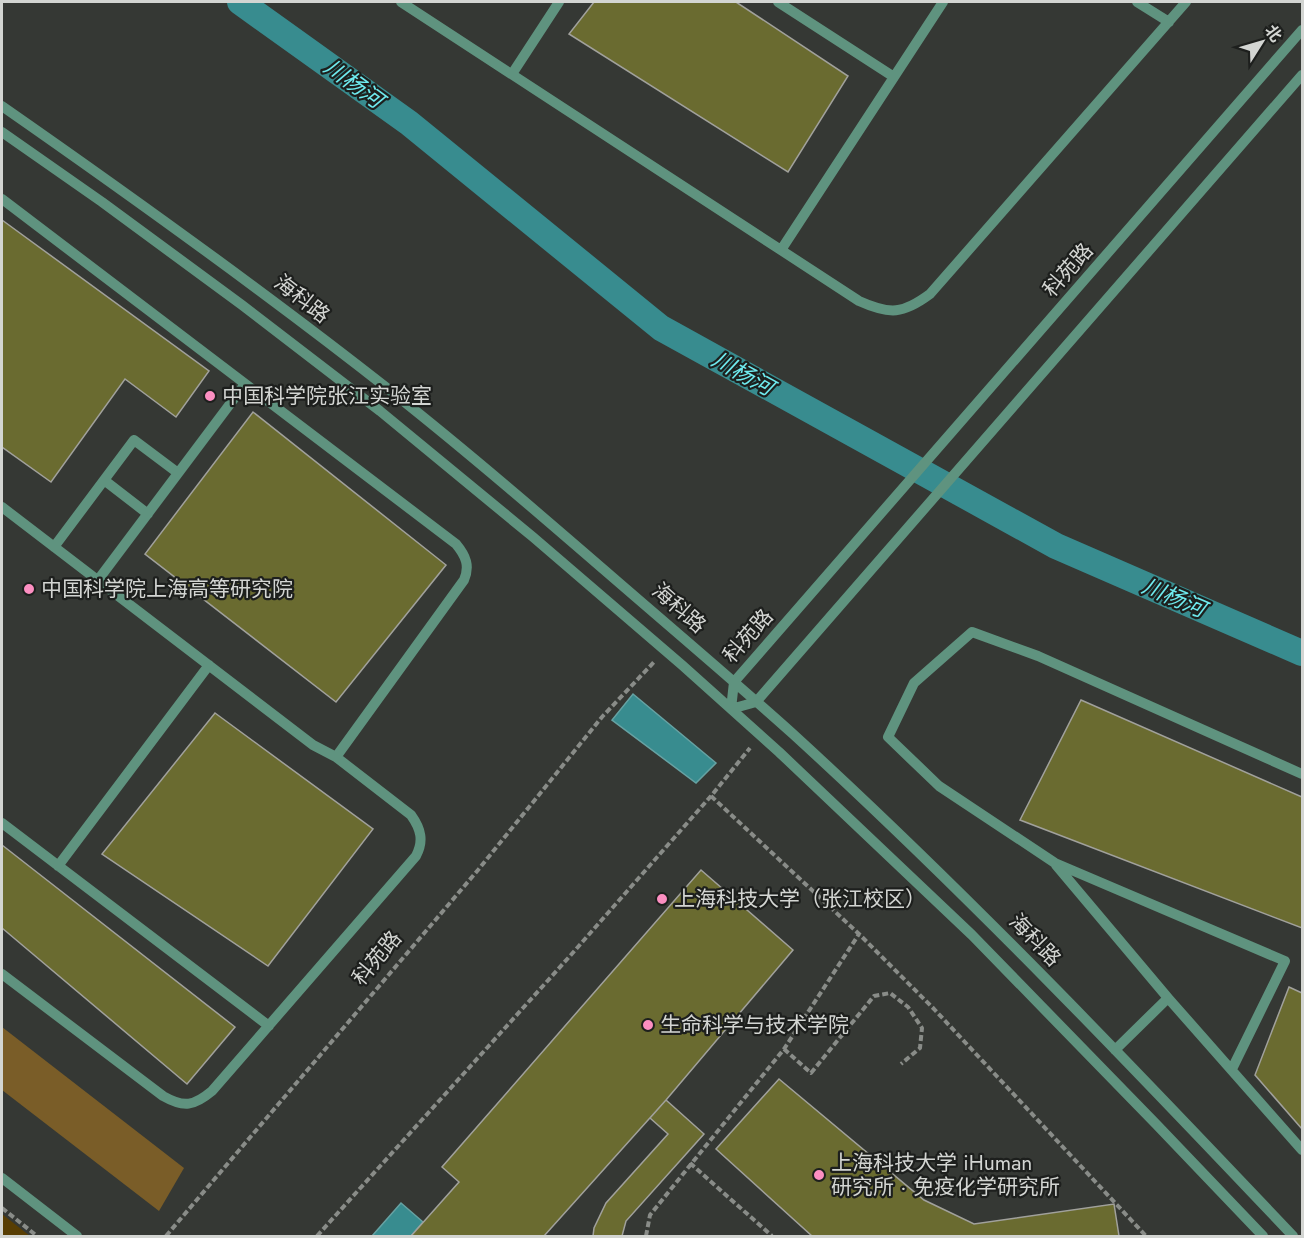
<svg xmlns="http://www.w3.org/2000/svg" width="1304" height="1238" viewBox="0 0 1304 1238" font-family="Jost,'Noto Sans SC',sans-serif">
<rect width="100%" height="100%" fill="#353834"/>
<path fill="#583e04" d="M 2,1214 L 30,1236 L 2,1236 Z"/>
<path fill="#7a5d28" d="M 2,1027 L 184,1168 L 159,1211 L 2,1090 Z"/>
<path fill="#388c8f" stroke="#66a2a3" stroke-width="1.5" d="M 633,694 L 716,763 L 696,783 L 612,720 Z
M 401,1203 L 423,1222 L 411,1236 L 372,1236 Z"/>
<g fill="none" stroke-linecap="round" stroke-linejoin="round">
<path stroke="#388c8f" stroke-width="26" d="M 240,2 L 409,123 L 661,328 L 1056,546 L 1302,653"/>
</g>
<path fill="#6a6b30" stroke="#a1a19c" stroke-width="1.5" d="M 594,2 L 736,2 L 848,76 L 788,172 L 569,34 Z
M 2,220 L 209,371 L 176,417 L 125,379 L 51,482 L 2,447 Z
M 253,412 L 446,565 L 336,702 L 145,554 Z
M 1081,700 L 1302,797 L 1302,928 L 1020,820 Z
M 215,713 L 373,829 L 268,966 L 102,854 Z
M 2,845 L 235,1027 L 187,1084 L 2,928 Z
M 701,870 L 793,950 L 666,1100 L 544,1236 L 411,1236 L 459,1182 L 442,1167 Z
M 1289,987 L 1302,993 L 1302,1129 L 1255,1075 Z
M 779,1079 L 924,1200 L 974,1224 L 1114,1204 L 1119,1236 L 812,1236 L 716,1149 Z
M 666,1100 L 704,1134 L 626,1221 L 622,1236 L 593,1236 L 594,1228 L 606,1203 L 668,1134 L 650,1118 Z"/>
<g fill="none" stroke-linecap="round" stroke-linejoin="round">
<path stroke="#898c88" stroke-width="4" stroke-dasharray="6 3" stroke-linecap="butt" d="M 711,796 L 859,934 L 934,1009 L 1146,1236
M 784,1049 L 811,1073 L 874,996 L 890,993 L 908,1007 L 922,1028 L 920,1048 L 901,1064
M 690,1163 L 772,1236
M 2,1208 L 37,1236
M 166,1236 L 478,870 L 602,717 L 654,662
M 317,1236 L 570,956 L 711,796 L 750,748
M 646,1236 L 650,1215 L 784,1049 L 859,934"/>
<path stroke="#5f937f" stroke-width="10" d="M 401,2 L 859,301 C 890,315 903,314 930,294 L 1186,2
M 778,2 L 894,77
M 1137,2 L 1169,22
M 512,74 L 559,2
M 2,106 C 134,198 265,292 392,392 C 469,453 543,517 617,581 C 676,632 735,682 793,734 C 968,894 1131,1065 1293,1236
M 2,132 L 102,202 L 242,305 L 380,411 L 533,537 L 682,665 L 779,752 L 972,935 L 1156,1124 L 1263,1236
M 2,199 L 456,544 C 466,556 470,566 464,580 L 336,757
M 781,250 L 943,2
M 104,480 L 148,514
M 2,507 L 313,745 L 336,757 L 411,815 C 421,829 424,841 416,856 L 212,1091 C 194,1106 184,1108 163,1096 L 2,974
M 54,547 L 134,440 L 178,473
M 98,580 L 245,384
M 731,709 L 734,682 L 1302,30
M 731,709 L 756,702 L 1302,75
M 2,823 L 269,1026
M 1056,865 L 1168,998
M 58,866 L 209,665
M 1115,1050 L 1168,998 L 1302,1150
M 1232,1069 L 1285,961 L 1055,863 L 939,786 L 888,737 L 914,683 L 972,632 L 1038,656 L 1302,774
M 2,1178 L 77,1236"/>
</g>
<g fill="#fc8fc1" stroke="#1d1f1d" stroke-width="2">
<circle cx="210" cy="396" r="6"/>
<circle cx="29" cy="589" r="6"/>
<circle cx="662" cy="899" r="6"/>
<circle cx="648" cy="1025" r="6"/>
<circle cx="819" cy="1175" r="6"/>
</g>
<g text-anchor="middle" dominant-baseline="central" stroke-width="4.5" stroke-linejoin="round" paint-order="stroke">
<g font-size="21" fill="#d3d5d2" stroke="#1d1f1d">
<text transform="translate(1068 270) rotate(-49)">科苑路</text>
<text transform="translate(302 299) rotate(38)">海科路</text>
<text transform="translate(679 608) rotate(41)">海科路</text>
<text transform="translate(748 636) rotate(-49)">科苑路</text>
<text transform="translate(1035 940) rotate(46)">海科路</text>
<text transform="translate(377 958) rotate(-50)">科苑路</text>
</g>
<g font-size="21" fill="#d3d5d2" stroke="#1d1f1d" text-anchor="start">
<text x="222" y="396">中国科学院张江实验室</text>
<text x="41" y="589">中国科学院上海高等研究院</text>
<text x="674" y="899">上海科技大学（张江校区）</text>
<text x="660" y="1025">生命科学与技术学院</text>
<text x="831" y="1163">上海科技大学 iHuman<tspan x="831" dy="24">研究所 · 免疫化学研究所</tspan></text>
</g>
<g font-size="22" font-style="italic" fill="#6febef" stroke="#1d1f1d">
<text transform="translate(354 83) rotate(36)">川杨河</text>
<text transform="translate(743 373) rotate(29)">川杨河</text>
<text transform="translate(1174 597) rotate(23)">川杨河</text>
</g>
</g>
<rect width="1304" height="1238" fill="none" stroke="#d3d5d2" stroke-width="6"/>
<g transform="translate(1262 42) rotate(53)" stroke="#1d1f1d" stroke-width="4.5" paint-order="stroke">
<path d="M0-4.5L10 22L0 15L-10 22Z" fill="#d3d5d2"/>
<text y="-9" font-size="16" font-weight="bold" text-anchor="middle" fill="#d3d5d2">北</text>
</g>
</svg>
